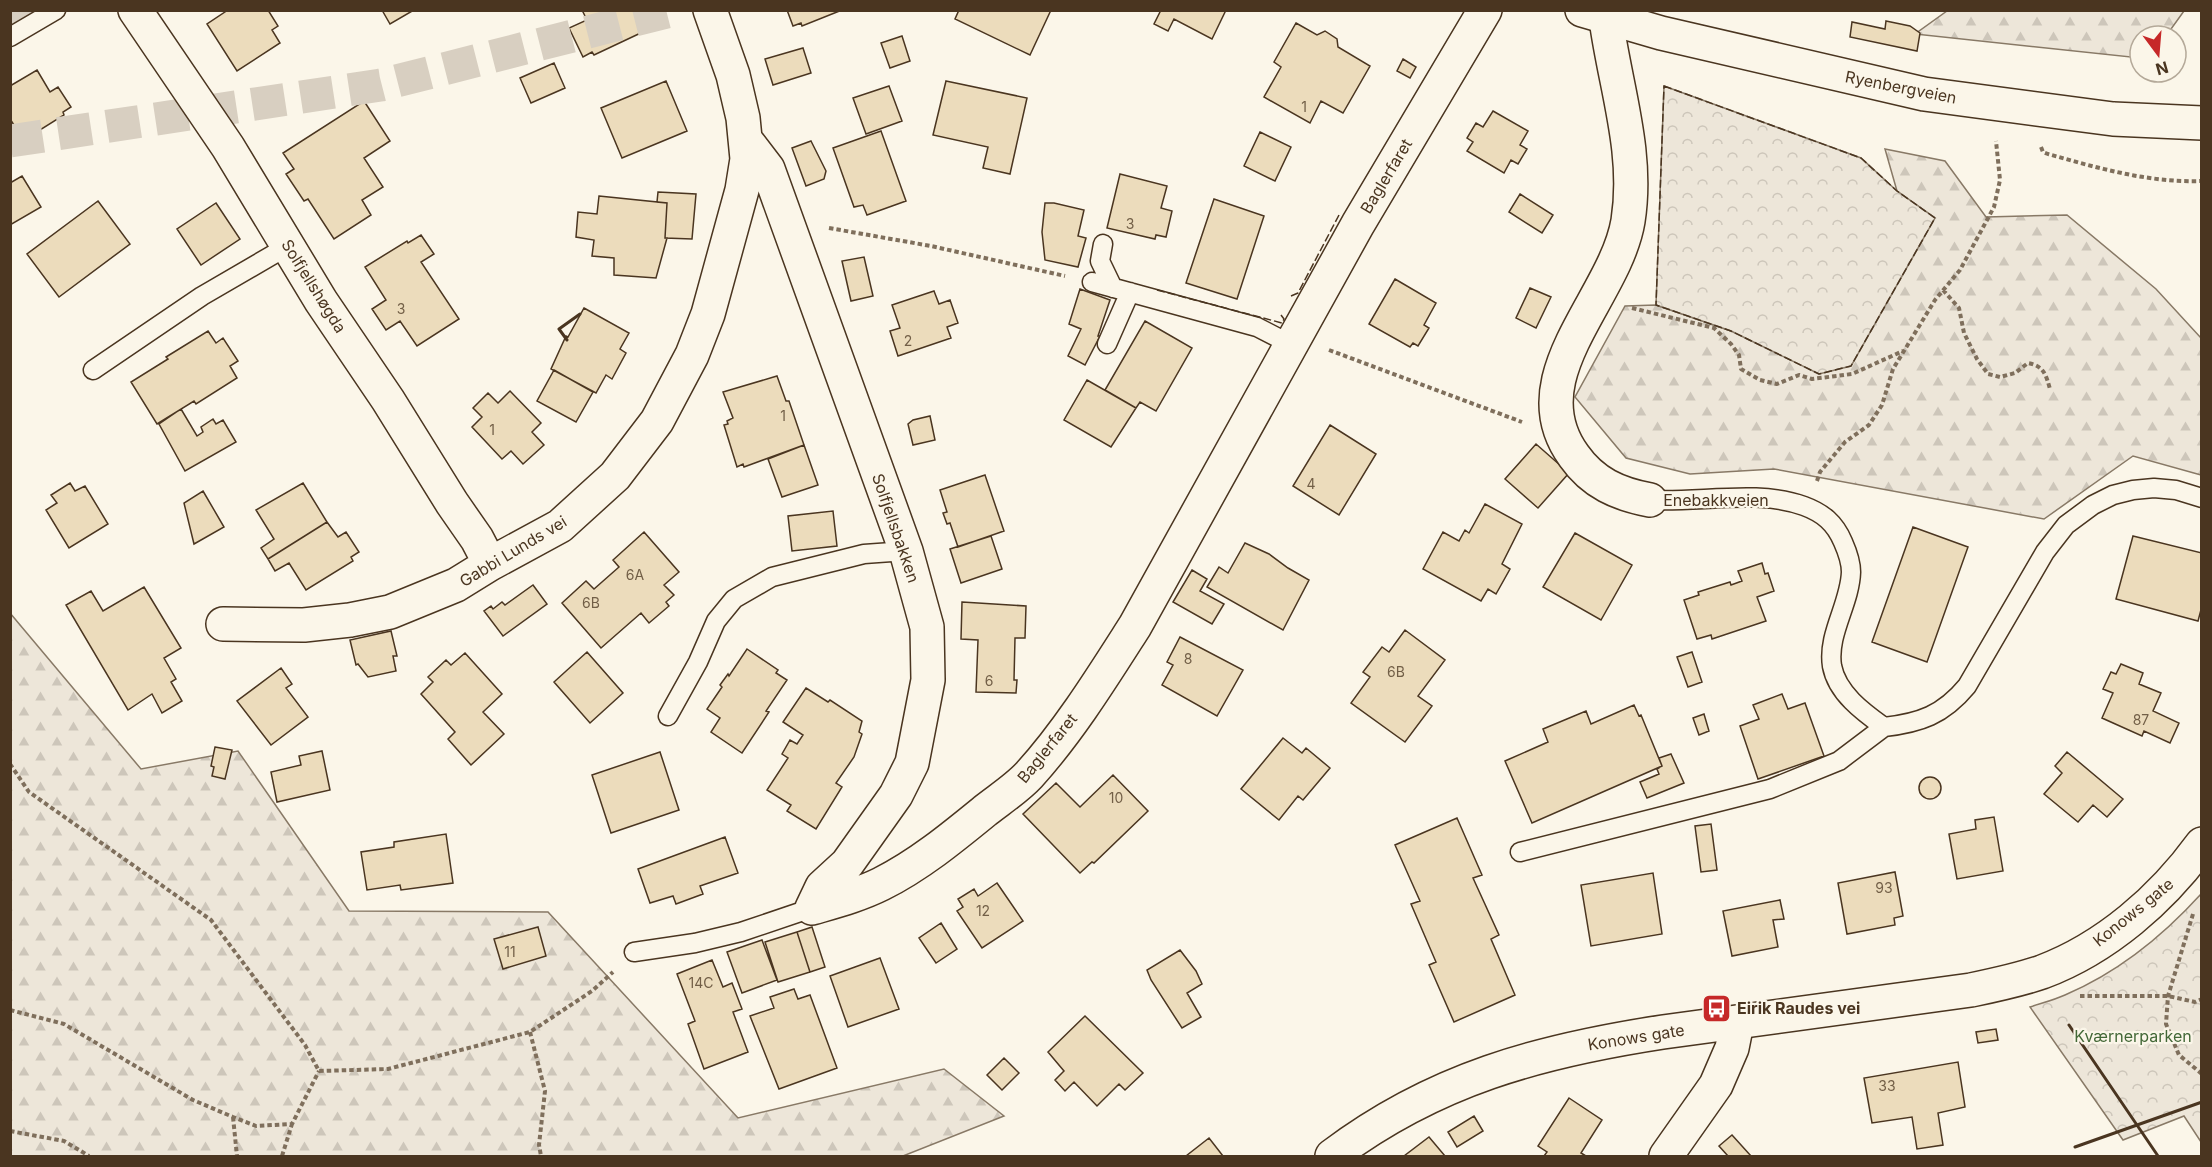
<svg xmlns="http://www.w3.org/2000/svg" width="2212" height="1167" viewBox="0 0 2212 1167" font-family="Inter,sans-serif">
<defs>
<pattern id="forest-firs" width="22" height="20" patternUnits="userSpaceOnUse" patternTransform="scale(1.5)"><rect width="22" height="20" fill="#ede6d9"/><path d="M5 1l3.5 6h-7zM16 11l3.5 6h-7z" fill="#cdc6ba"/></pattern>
<pattern id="park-crowns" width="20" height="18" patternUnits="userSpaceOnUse" patternTransform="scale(1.5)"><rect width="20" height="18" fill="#ede6d9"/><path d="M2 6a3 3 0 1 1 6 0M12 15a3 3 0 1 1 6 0" fill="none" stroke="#cdc6ba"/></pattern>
</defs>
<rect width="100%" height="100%" fill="#fbf6e9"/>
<path fill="url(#forest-firs)" stroke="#887966" stroke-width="1.5" d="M 1947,11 L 2184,11 L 2166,36 L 2140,36 L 2140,58 L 1915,34 Z
M 1885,149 L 1945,161 L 1986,217 L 2067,215 L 2156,289 L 2201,338 L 2201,475 L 2133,456 L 2044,519 L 1774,469 L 1690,474 L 1626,458 L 1575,397 L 1625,306 L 1656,305 L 1731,331 L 1935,218 L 1897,191 Z
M 10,613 L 141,769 L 238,751 L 349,911 L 548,912 L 738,1118 L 944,1069 L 1004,1116 L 903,1156 L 11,1156 Z"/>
<path fill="url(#park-crowns)" stroke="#887966" stroke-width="1.5" d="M 1664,86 L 1861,158 L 1897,191 L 1935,218 L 1851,366 L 1819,374 L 1731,331 L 1656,305 Z
M 2201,894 L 2201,1142 L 2184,1116 L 2123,1140 L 2030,1007 C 2042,1003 2054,1000 2065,995 C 2119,972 2162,937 2201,894 Z"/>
<path fill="#ecdcbc" stroke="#4a3520" stroke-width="1.5" d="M 228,10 L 268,10 L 278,26 L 272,30 L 280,43 L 237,71 L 207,24 Z
M 382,10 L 414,10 L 390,24 Z
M 582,10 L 648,10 L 654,23 L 646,26 L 647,30 L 594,55 L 592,52 L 583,57 L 569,28 L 587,20 Z
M 787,10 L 842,10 L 802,26 L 801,23 L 793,26 Z
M 959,10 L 1051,10 L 1030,55 L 955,19 Z
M 1161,10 L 1226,10 L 1212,39 L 1174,19 L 1168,31 L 1154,24 Z
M 1886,21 L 1910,26 L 1920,33 L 1917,51 L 1850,37 L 1852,22 L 1885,29 Z
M 1296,23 L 1317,35 L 1325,31 L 1337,39 L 1338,47 L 1370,66 L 1343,113 L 1321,101 L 1310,123 L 1264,97 L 1281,67 L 1274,62 Z
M 902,36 L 910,61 L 890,68 L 881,43 Z
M 803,48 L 811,73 L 773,85 L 765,59 Z
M 1403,59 L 1416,67 L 1410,78 L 1397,71 Z
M 554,63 L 565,88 L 531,103 L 520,78 Z
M 37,70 L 50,92 L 58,87 L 71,107 L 63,112 L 64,115 L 24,140 L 10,119 L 10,86 Z
M 666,81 L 687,131 L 622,158 L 601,108 Z
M 946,81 L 1027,98 L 1010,174 L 983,168 L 988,147 L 933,135 Z
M 889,86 L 902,121 L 866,134 L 853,98 Z
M 364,101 L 390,141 L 364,158 L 383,187 L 362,200 L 371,215 L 334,239 L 308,199 L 304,201 L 286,174 L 294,169 L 283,153 Z
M 1493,111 L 1528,131 L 1520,145 L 1527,149 L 1518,164 L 1511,160 L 1504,173 L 1467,151 L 1473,142 L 1467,138 L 1476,123 L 1483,127 Z
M 881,131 L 906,201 L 867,215 L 863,205 L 854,207 L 833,148 Z
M 1260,132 L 1291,147 L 1275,181 L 1244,166 Z
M 811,141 L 826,171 L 824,179 L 806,186 L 792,148 Z
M 1120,174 L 1167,186 L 1161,208 L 1172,211 L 1166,237 L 1156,235 L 1155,239 L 1107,228 Z
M 22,176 L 41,207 L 10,225 L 10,183 Z
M 658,192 L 696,194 L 692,239 L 665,238 L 667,203 L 657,202 Z
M 1520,194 L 1553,215 L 1542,233 L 1509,212 Z
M 599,196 L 667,203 L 665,238 L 667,238 L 656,278 L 614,275 L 614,258 L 592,256 L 594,240 L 576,237 L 578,212 L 597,214 Z
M 1214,199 L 1264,216 L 1237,299 L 1186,283 Z
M 98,201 L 130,244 L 59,297 L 27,254 Z
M 216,203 L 240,239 L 201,265 L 177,229 Z
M 1045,203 L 1054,203 L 1084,210 L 1078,236 L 1086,238 L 1078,267 L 1045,260 L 1042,232 Z
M 421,235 L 434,254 L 421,262 L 459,319 L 417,346 L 400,321 L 386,330 L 372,309 L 386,300 L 365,267 L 407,241 L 408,243 Z
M 864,257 L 873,296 L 851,301 L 842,261 Z
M 1395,279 L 1436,303 L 1424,325 L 1429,328 L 1418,346 L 1413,343 L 1410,347 L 1369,324 Z
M 1530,288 L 1551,297 L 1536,328 L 1516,318 Z
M 1080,289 L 1110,300 L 1098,336 L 1100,336 L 1085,365 L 1068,356 L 1081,329 L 1069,324 Z
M 934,291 L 939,304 L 950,300 L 958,323 L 947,327 L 951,338 L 898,356 L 890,331 L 900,328 L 892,305 Z
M 584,308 L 629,333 L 620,349 L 626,353 L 612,379 L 606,375 L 596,393 L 551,369 L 566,336 L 568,337 Z
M 1145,321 L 1192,348 L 1156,411 L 1140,402 L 1136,408 L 1105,390 Z
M 208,331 L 216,343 L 223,338 L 238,361 L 230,366 L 237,378 L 196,404 L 194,401 L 157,424 L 131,382 L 168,359 L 166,357 Z
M 554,370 L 593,392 L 576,422 L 537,401 Z
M 777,376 L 786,401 L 789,401 L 804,445 L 744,467 L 743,464 L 737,467 L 724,425 L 728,424 L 727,421 L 733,418 L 723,392 Z
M 1087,380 L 1136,408 L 1111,447 L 1064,420 Z
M 510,391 L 541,423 L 532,432 L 544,445 L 523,464 L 511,451 L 502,459 L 472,427 L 482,417 L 473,408 L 488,393 L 498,403 Z
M 181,409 L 197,436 L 203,432 L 201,427 L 213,419 L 216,424 L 223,420 L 236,442 L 185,471 L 159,424 Z
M 930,416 L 935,440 L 913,445 L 908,424 L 913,420 Z
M 1330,425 L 1376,454 L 1339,515 L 1293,486 Z
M 1536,444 L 1569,473 L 1538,508 L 1505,479 Z
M 804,445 L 818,485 L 782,497 L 768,459 Z
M 985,475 L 1004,531 L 958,547 L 950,523 L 947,524 L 943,513 L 947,512 L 940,490 Z
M 70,483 L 75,491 L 85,486 L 108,524 L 69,548 L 46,510 L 57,503 L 51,495 Z
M 303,483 L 327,522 L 268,559 L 261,548 L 274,539 L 256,510 Z
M 203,491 L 224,527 L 194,544 L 184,503 Z
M 1485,504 L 1522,524 L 1502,564 L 1510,569 L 1496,594 L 1488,589 L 1481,601 L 1423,569 L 1443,532 L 1459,541 L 1465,530 L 1469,533 Z
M 833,511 L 837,546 L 792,551 L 788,516 Z
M 327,522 L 338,537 L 346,532 L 359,552 L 351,557 L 353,561 L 306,590 L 289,563 L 275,571 L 268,559 Z
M 1913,527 L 1968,547 L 1927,662 L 1872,642 Z
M 644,532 L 679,572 L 664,585 L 674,595 L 666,602 L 669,606 L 649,623 L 641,613 L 601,648 L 562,603 L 586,581 L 594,589 L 619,567 L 613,560 Z
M 1575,533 L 1632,565 L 1601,620 L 1543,587 Z
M 991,536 L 1002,569 L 961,583 L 950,549 Z
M 2133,536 L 2202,553 L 2202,606 L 2198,621 L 2116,599 Z
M 1245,543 L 1269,554 L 1288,568 L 1309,580 L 1283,630 L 1207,587 L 1219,567 L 1228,573 Z
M 1762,563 L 1765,574 L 1768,573 L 1774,591 L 1757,597 L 1766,621 L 1712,639 L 1711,635 L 1697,639 L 1684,600 L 1699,595 L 1698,592 L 1730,582 L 1731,585 L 1742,581 L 1738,571 Z
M 1192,570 L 1207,579 L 1200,591 L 1224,604 L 1212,624 L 1173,602 Z
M 533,585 L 547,604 L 503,636 L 484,611 L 491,606 L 493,609 L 502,602 L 505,605 Z
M 144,587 L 181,648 L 164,658 L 176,679 L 171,682 L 182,701 L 162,713 L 152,694 L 128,710 L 66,605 L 91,591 L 103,611 Z
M 962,602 L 1026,606 L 1025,638 L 1015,638 L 1014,680 L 1017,680 L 1016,693 L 976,692 L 978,640 L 961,639 Z
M 1405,630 L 1445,660 L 1418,696 L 1432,706 L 1405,742 L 1351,703 L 1370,677 L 1363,672 L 1382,647 L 1389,652 Z
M 391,631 L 397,656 L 393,656 L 396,671 L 368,677 L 358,664 L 356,665 L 350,640 Z
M 1180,637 L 1243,670 L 1217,716 L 1162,685 L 1173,665 L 1167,662 Z
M 747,649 L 778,670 L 776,673 L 787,680 L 766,711 L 769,712 L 742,753 L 711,732 L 720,718 L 707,709 L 722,687 L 720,685 L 728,674 L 729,676 Z
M 587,652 L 623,693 L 590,723 L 554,682 Z
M 1692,652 L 1702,682 L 1688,687 L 1677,657 Z
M 465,653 L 502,694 L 483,712 L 504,734 L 471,765 L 448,739 L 455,732 L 421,694 L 433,682 L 428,677 L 446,660 L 451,665 Z
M 2121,664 L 2143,673 L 2139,684 L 2161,693 L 2153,711 L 2179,723 L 2170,743 L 2144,731 L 2142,736 L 2102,718 L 2113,693 L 2103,689 L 2111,672 L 2116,674 Z
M 281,668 L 292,684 L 286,688 L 308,717 L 271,745 L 237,701 Z
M 806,688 L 828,702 L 830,700 L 862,721 L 859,732 L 862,734 L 854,757 L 836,783 L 842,787 L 816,829 L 787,811 L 791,805 L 767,790 L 788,758 L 782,754 L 790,740 L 797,744 L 803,735 L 783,722 Z
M 1782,694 L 1788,709 L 1805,703 L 1824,756 L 1758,779 L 1740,726 L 1759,719 L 1753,705 Z
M 1634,705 L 1639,716 L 1641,715 L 1662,766 L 1532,823 L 1505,761 L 1548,742 L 1543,729 L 1586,711 L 1591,724 Z
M 1704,714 L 1709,731 L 1699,735 L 1693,718 Z
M 1283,738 L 1302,753 L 1306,748 L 1330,768 L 1303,800 L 1298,796 L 1279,820 L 1241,789 Z
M 215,747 L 232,750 L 225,779 L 212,776 L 214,767 L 211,766 Z
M 322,751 L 330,790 L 277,802 L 271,772 L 301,765 L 299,756 Z
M 660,752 L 679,810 L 611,833 L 592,775 Z
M 2067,752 L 2123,799 L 2107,817 L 2093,805 L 2078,822 L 2044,794 L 2062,773 L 2055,766 Z
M 1671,754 L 1684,783 L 1647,798 L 1640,782 L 1659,774 L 1657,769 L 1662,766 L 1659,758 Z
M 1113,775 L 1148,811 L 1094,863 L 1092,862 L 1080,873 L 1023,814 L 1056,783 L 1080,807 Z
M1919 788a11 11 0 1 1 22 0a11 11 0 1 1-22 0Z
M 1994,817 L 2003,871 L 1957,879 L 1949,834 L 1976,829 L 1975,820 Z
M 1457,818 L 1482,875 L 1473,878 L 1499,935 L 1491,939 L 1515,995 L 1454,1022 L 1429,965 L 1436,962 L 1411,904 L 1420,901 L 1395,845 Z
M 1711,824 L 1717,870 L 1701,872 L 1695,826 Z
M 446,834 L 453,883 L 401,890 L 400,885 L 367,890 L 361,852 L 394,847 L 394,842 Z
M 725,837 L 738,873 L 700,886 L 703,894 L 676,904 L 673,896 L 650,903 L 638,869 Z
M 1895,872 L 1903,916 L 1894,918 L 1895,925 L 1847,934 L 1838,883 Z
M 1653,873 L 1662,934 L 1591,946 L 1581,885 Z
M 997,883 L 1023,921 L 982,948 L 957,911 L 963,907 L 958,899 L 974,889 L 978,896 Z
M 1780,900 L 1784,919 L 1773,920 L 1778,947 L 1732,956 L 1723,911 Z
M 941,923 L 957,949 L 936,963 L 919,938 Z
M 538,927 L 546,956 L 503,969 L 494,939 Z
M 812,927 L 825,967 L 810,972 L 797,932 Z
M 797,932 L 810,972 L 778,982 L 765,942 Z
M 762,940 L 777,980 L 742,993 L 727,952 Z
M 1180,950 L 1196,971 L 1202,984 L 1187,993 L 1201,1017 L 1182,1028 L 1151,980 L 1147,970 Z
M 880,958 L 899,1009 L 848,1027 L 830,976 Z
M 712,960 L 723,987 L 732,983 L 742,1009 L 733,1012 L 748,1052 L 704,1069 L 688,1024 L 695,1021 L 677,974 Z
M 794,989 L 798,999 L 810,995 L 837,1068 L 779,1089 L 750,1016 L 774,1008 L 770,997 Z
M 1085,1016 L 1143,1073 L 1125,1090 L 1119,1084 L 1097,1106 L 1074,1082 L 1065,1091 L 1055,1080 L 1064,1071 L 1048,1052 Z
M 1996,1029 L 1998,1040 L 1978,1043 L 1976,1032 Z
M 1004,1058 L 1019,1073 L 1002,1090 L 987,1075 Z
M 1958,1062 L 1965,1107 L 1938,1113 L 1943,1145 L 1917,1149 L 1912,1117 L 1872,1123 L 1864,1078 Z
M 1569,1098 L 1602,1120 L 1581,1153 L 1586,1156 L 1544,1156 L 1547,1152 L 1538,1146 Z
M 1474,1116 L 1483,1131 L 1457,1147 L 1448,1132 Z
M 1732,1135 L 1751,1156 L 1728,1156 L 1719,1146 Z
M 1429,1137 L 1445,1156 L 1404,1156 Z
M 1209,1138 L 1223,1156 L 1186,1156 Z"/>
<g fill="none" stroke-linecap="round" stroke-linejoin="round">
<path stroke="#d8cfc1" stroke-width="33" stroke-dasharray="33 16" stroke-linecap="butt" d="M 10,15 L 46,10
M 10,141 L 381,85 L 674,10"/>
<defs>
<path id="service" d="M 10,37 L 56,10
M 1103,244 L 1100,261 L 1113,288
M 1092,282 L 1257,327 L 1292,345
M 1107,344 L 1130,292
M 93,370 L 202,296 L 288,246
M 1650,500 C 1699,503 1758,489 1804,506 C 1823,513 1835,523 1843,542 C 1847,551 1851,562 1851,572 C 1850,604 1827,634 1832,666 C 1837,693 1863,712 1884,727 C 1920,723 1943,715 1967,686 L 2045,552 L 2066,525 L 2093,505 L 2113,495 L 2133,490 L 2154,488 L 2176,490 L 2202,498
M 668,716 L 698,662 L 716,621 L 734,599 L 772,577 L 864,554 L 906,551
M 1520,852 L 1770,789 L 1839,761 L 1884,727
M 634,952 L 695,943 L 741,932 L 812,908"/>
<path id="minor" d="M 135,10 L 228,147 L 321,301 L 388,400 L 452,503 L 477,539 L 490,564
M 1606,19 C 1615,86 1639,152 1628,221 C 1615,299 1516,377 1574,456 C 1593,483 1618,494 1650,500
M 745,139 L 768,169 L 906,551 L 927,627 L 928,680 L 912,763 L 896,795 L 847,864 L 822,887 L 812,908
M 223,624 L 304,625 L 350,620 L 390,612 L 456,585 L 490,564 L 560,526 L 615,476 L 657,421 L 692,355 L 708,314 L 742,190 L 747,159 L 743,118 L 733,75 L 710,10
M 812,908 C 836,901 859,895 881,884 C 919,865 953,837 986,810 C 1000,799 1017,788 1029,775 C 1069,731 1103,676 1135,626 L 1358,224 L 1485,10
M 1666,1156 L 1716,1085 L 1732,1048 L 1737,1023"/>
<path id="tertiary" d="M 1332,1156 C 1434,1079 1539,1051 1663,1032 L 1971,990 C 1995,985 2019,980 2042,972 C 2106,948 2162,899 2202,844"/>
<path id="secondary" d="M 1582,10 L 1661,33 L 1924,94 L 2113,119 L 2202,123"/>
</defs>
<use href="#service" stroke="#4a3520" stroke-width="21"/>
<use href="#minor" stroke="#4a3520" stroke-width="36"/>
<use href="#tertiary" stroke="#4a3520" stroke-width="36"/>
<use href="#secondary" stroke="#4a3520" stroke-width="36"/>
<path stroke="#7f6f5c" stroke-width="4" stroke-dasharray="4.5 3" stroke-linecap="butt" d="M 2041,147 L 2043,152 L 2048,154 C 2098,168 2149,183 2202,181
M 829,228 L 931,246 L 1065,276
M 1943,290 L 1959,308 L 1964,333 L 1977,359 L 1988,374 L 2000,377 L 2015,373 L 2028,363 C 2044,366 2046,375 2050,389
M 1632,308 L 1714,328 L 1731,344 L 1739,355 L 1741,369 L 1760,380 L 1777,384 L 1799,375 L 1812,379 L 1852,374 L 1903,351
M 1329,350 L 1522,422
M 1817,481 L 1820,472 L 1845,442 L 1869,425 L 1882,405 L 1893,369 L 1935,300 L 1960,270 L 1994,207 L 2000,180 L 1996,141
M 10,764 L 29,792 L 211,920 L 305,1045 L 319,1071 L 388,1069 L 530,1032 L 592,991 L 613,972
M 2193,914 L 2168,996 L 2166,1024 L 2179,1055 L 2202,1074
M 2080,996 L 2168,996 L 2195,1002 L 2202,999
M 10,1010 L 64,1024 L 193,1100 L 233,1117 L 256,1126 L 292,1124 L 319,1071
M 530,1032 L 545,1091 L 539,1145 L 541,1156
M 233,1117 L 237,1156
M 10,1131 L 64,1141 L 89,1156
M 282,1156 L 292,1124"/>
<use href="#service" stroke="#fbf6e9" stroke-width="18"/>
<use href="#minor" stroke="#fbf6e9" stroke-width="33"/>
<use href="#tertiary" stroke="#fbf6e9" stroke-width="33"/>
<use href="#secondary" stroke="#fbf6e9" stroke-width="33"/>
<path stroke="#4a3520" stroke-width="1.5" stroke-dasharray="8 3" stroke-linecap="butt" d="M 1664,86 L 1861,158 L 1897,191 L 1935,218 L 1851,366 L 1819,374 L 1731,331 L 1656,305 Z
M 1157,290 L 1282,323 L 1284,319 L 1281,315
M 1291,296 L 1298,293 L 1339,215"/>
<path stroke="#4a3520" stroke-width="3" d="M 567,340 L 559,329 L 580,314
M 2069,1025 L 2158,1156
M 2075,1147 L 2202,1102"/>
</g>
<defs>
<symbol id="bus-square" viewBox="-11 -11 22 22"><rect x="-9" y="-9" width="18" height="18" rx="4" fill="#c62828" stroke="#fbf6e9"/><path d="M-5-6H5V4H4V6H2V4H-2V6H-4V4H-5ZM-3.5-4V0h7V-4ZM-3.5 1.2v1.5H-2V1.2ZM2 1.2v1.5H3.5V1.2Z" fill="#fff"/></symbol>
</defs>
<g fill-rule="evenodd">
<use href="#bus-square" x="1700" y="992" width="33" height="33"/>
</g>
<g text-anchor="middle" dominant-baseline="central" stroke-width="4.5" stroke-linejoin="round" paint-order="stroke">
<g font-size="14" fill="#725f47">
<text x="1304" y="106">1</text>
<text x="1130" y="223">3</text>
<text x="401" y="308">3</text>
<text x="908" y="340">2</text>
<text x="783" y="415">1</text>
<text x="492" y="429">1</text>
<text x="1311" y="483">4</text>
<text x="635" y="574">6A</text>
<text x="591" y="602">6B</text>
<text x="1188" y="658">8</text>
<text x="1396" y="671">6B</text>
<text x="989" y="680">6</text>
<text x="2141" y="719">87</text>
<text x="1116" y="797">10</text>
<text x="1884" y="887">93</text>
<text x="983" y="910">12</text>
<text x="510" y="951">11</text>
<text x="701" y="982">14C</text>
<text x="1887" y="1085">33</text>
</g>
<g font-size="16" fill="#4a3520" stroke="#fbf6e9">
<text transform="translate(1901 87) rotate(11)">Ryenbergveien</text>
<text transform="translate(1386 176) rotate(-59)">Baglerfaret</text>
<text transform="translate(314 286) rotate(58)">Solfjellshøgda</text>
<text x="1716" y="500">Enebakkveien</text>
<text transform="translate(896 528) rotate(71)">Solfjellsbakken</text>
<text transform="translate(513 551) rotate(-31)">Gabbi Lunds vei</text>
<text transform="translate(1047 748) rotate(-51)">Baglerfaret</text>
<text transform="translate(2133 912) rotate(-39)">Konows gate</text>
<text transform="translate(1636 1037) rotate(-9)">Konows gate</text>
</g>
<g font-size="16" font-weight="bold" fill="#4a3520" stroke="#fbf6e9" text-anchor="start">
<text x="1737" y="1008">Eirik Raudes vei</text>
</g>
<g font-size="16" fill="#436837" stroke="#fbf6e9">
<text x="2133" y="1036">Kværnerparken</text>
</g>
</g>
<rect width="2212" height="1167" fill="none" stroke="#4a3520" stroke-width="24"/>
<g transform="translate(2158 54) rotate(164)"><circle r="28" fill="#fbf6e9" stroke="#b4a999" stroke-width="1.5"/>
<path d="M0-4.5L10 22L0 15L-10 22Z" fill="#c62828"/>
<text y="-9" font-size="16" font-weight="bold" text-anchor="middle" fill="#4a3520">N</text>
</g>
</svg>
